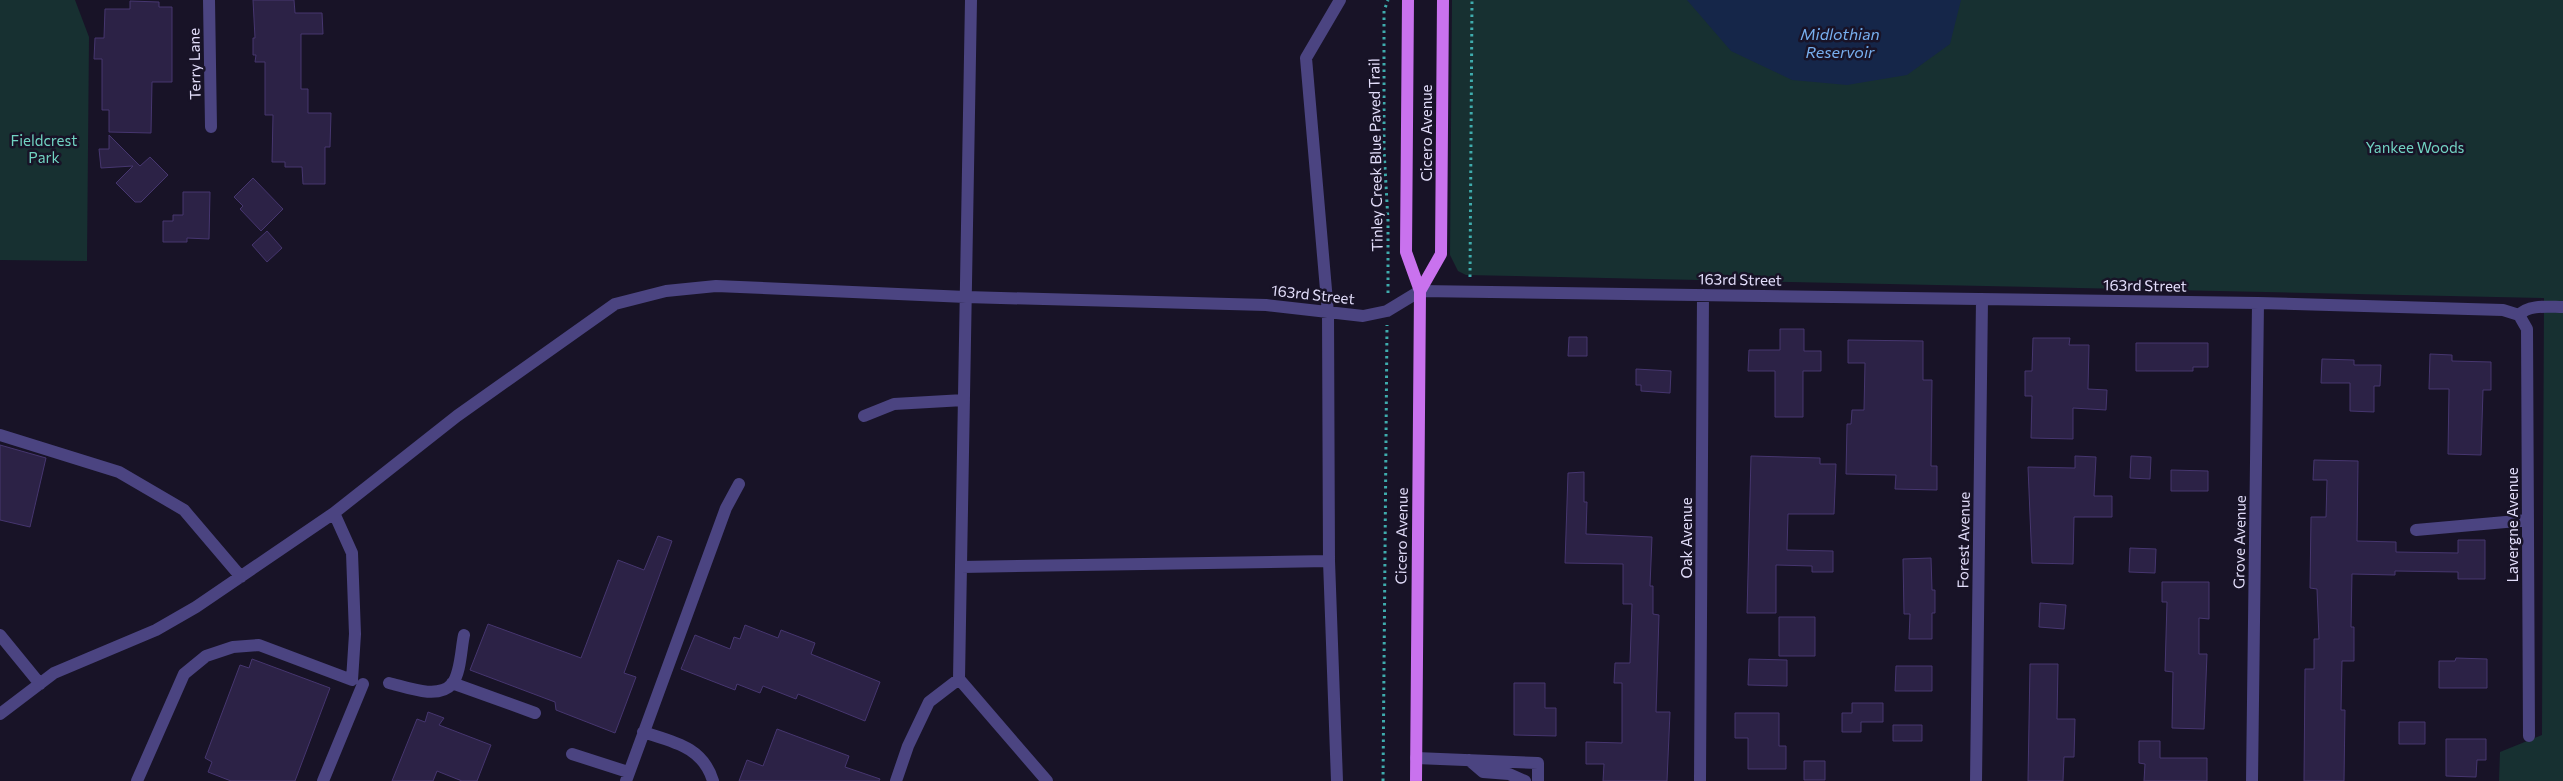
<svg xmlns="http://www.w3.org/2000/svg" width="2563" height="781" viewBox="0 0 2563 781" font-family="Commissioner,sans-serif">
<rect width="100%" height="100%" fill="#181327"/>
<path fill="#173031" d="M 0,0 L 75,0 L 89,37 L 87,261 L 0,260 Z
M 1452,0 L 2563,0 L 2563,781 L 2499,781 L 2500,752 L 2542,735 L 2544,298 L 1466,275 L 1458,271 L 1450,255 Z"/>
<path fill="#152649" d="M 1687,0 L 1961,0 L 1950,44 L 1907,75 L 1847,85 L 1792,80 L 1731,51 Z"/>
<path fill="#2c2246" stroke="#46366f" d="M 253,0 L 294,0 L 295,13 L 322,13 L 323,34 L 301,34 L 301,89 L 308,89 L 308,113 L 331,113 L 330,147 L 325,147 L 325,184 L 303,184 L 302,167 L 285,167 L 285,162 L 272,162 L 273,115 L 265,115 L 265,62 L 255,62 L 256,55 L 253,55 L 253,38 L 255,38 Z
M 130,1 L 159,2 L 159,7 L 172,7 L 172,82 L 152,82 L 151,133 L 109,132 L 109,110 L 102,110 L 102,59 L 94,59 L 95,38 L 104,38 L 105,9 L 130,9 Z
M 109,135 L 140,166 L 150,157 L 168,175 L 141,202 L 135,202 L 116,183 L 133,166 L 101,168 L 99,149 L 109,149 Z
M 253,178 L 283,209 L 261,231 L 240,209 L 243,206 L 234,197 Z
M 183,192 L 210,192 L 209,239 L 187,238 L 187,242 L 163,242 L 163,221 L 173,221 L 173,215 L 183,215 Z
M 267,231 L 282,248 L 267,262 L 252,245 Z
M 1780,329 L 1804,329 L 1804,351 L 1821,351 L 1821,371 L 1803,371 L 1803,417 L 1775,417 L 1775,371 L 1748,371 L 1749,350 L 1780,350 Z
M 1569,337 L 1587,337 L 1587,356 L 1568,356 Z
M 2033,338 L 2070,338 L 2069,345 L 2089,345 L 2088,389 L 2107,390 L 2106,410 L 2073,408 L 2073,439 L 2031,438 L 2032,396 L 2025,396 L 2025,371 L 2032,371 Z
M 1848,340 L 1923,341 L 1923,380 L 1932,380 L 1931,466 L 1937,466 L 1937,490 L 1895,489 L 1896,475 L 1846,474 L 1847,424 L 1851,424 L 1852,410 L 1864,410 L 1865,363 L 1848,363 Z
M 2136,343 L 2208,343 L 2208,367 L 2193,367 L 2193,371 L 2136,371 Z
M 2430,354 L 2452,355 L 2452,361 L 2491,362 L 2491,390 L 2483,390 L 2481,455 L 2448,454 L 2449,389 L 2429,389 Z
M 2322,359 L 2354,360 L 2354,365 L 2381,365 L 2380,386 L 2374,386 L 2374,412 L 2350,411 L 2350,383 L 2321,383 Z
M 1636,369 L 1671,371 L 1670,393 L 1641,391 L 1641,385 L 1636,385 Z
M 0,445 L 46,458 L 30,527 L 0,520 Z
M 1751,456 L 1820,458 L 1820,464 L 1836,464 L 1834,514 L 1788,514 L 1787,550 L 1833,551 L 1833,572 L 1812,572 L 1812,566 L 1776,565 L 1776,613 L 1747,613 Z
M 2075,456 L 2096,457 L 2094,496 L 2112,496 L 2112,517 L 2074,517 L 2073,564 L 2032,563 L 2028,467 L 2075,468 Z
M 2131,456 L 2151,457 L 2150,479 L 2130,478 Z
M 2314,460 L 2358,461 L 2357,541 L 2396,542 L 2396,552 L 2458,553 L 2458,540 L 2485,540 L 2485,579 L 2458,579 L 2458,572 L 2395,571 L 2395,575 L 2352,574 L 2351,627 L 2354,627 L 2354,661 L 2342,661 L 2341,710 L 2345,710 L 2344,781 L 2304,781 L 2305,669 L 2314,669 L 2314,639 L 2319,639 L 2317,589 L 2310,588 L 2311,517 L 2326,517 L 2327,480 L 2313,480 Z
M 2171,470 L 2208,471 L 2208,491 L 2171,491 Z
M 1584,472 L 1584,502 L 1587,502 L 1586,534 L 1652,537 L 1650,586 L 1653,586 L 1653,614 L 1659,615 L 1656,712 L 1670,712 L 1667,781 L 1603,781 L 1604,764 L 1586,764 L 1586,742 L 1622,743 L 1622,683 L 1614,683 L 1615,663 L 1630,663 L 1632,604 L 1623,604 L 1623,564 L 1565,563 L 1568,473 Z
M 658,536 L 672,541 L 624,673 L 636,677 L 615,733 L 556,710 L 555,702 L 470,670 L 488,624 L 581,658 L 618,560 L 644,570 Z
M 2130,548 L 2156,549 L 2155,573 L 2129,572 Z
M 1931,558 L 1932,590 L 1935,590 L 1935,613 L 1932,613 L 1932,639 L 1909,639 L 1910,614 L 1904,614 L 1903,559 Z
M 2162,582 L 2209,582 L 2209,619 L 2199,618 L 2199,654 L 2207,654 L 2204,729 L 2172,728 L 2173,672 L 2165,671 L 2167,602 L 2162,602 Z
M 2040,603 L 2066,605 L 2064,629 L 2039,627 Z
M 1779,617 L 1815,617 L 1815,656 L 1779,656 Z
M 745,625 L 778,638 L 781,630 L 815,643 L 811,654 L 880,682 L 865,721 L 798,694 L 796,699 L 763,686 L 760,693 L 737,684 L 735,690 L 681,669 L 695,635 L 730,649 L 734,637 L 740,639 Z
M 2456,658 L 2487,659 L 2487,688 L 2439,688 L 2439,661 L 2455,661 Z
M 252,659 L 330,688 L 295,781 L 231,781 L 208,772 L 212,762 L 205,758 L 240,665 L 249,668 Z
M 1749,659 L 1787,660 L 1787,686 L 1748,685 Z
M 2030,664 L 2058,664 L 2057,719 L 2075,719 L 2074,757 L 2064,757 L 2063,781 L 2028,781 Z
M 1896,666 L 1932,666 L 1932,691 L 1895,691 Z
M 1514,683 L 1545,683 L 1545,708 L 1556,708 L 1556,736 L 1514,735 Z
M 1852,703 L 1883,703 L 1883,722 L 1861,722 L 1861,732 L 1842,732 L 1842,713 L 1852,713 Z
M 428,712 L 444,718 L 439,725 L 491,745 L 477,781 L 462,781 L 437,771 L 433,781 L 392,781 L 417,719 L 425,722 Z
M 1735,713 L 1779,713 L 1779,746 L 1786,746 L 1786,769 L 1748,769 L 1748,738 L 1735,738 Z
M 2399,722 L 2425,722 L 2425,744 L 2399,744 Z
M 1893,725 L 1922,725 L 1922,741 L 1893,741 Z
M 777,729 L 849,756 L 845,767 L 880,779 L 879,781 L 739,781 L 747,760 L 763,766 Z
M 2446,739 L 2486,739 L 2486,760 L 2477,760 L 2476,777 L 2446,776 Z
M 2139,741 L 2160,741 L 2160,758 L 2207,758 L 2207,781 L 2144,781 L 2145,764 L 2139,763 Z
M 1804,761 L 1825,761 L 1825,780 L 1804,780 Z"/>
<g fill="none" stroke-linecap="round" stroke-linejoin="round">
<path stroke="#3facad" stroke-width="3" stroke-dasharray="2.5 4" stroke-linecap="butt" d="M 1470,277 L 1472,0
M 1388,293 L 1388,221 L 1384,150 L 1384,11 L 1388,0
M 1383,781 L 1387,325"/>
<path stroke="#4b4481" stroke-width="12" d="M 209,0 L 211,127
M 971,0 L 959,679 L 1047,781
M 2519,315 L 2527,329 L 2529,736
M 2519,315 C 2529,304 2549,307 2563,307
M 864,416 L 894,404 L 964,400
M 0,435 L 119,472 L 184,510 L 241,577
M 2416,530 L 2528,520
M 961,567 L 1329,561
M 0,635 L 40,684
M 389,683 C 406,687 438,700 452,684 C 461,673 461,648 464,635
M 452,683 L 535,713
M 0,714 L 54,673 L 156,630 L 196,607 L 334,513 L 457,416 L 615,304 L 666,291 L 716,286 L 966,297 L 1266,305 L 1363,316 L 1387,311 L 1420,291 L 2258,303 L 2503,310 L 2519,315
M 643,732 C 674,742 703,747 713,781
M 572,754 L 628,772
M 1416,758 L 1538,763 L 1538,781
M 1469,760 L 1483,772 L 1509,774 L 1525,781
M 137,781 L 184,674 L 206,656 L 233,647 L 259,645 L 352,680 L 355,634 L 352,553 L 334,513
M 323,781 L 363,684
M 626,781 L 726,508 L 739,484
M 896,781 L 908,746 L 929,702 L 959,679
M 1337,781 L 1329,561 L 1328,313 L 1306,58 L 1340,0
M 1700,781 L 1703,295
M 1976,781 L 1982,299
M 2252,781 L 2258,303"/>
<path stroke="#c972ee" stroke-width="12" d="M 1408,0 L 1406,252 L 1420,291 L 1416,781
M 1420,291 L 1441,254 L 1443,0"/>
</g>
<g text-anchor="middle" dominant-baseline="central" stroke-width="5" stroke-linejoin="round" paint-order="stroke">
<g font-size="15" fill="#e3defb" stroke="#181327">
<text transform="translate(194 64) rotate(-91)">Terry Lane</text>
<text transform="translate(1426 133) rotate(-90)">Cicero Avenue</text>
<text transform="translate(1375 155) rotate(-91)">Tinley Creek Blue Paved Trail</text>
<text transform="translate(1740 279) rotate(1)">163rd Street</text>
<text transform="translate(2145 285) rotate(1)">163rd Street</text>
<text transform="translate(1313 294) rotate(6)">163rd Street</text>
<text transform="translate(2512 525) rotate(-90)">Lavergne Avenue</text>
<text transform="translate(1401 536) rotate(-89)">Cicero Avenue</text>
<text transform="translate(1686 538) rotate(-90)">Oak Avenue</text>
<text transform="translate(1963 540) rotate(-89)">Forest Avenue</text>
<text transform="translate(2239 542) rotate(-89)">Grove Avenue</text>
</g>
<g font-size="15" fill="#71d3c2" stroke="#181327">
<text x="44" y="140">Fieldcrest<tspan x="44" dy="17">Park</tspan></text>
<text x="2415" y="147">Yankee Woods</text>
</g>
<g font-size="16" font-style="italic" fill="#78afef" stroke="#181327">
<text x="1840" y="33">Midlothian<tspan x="1840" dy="18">Reservoir</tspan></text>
</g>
</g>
</svg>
